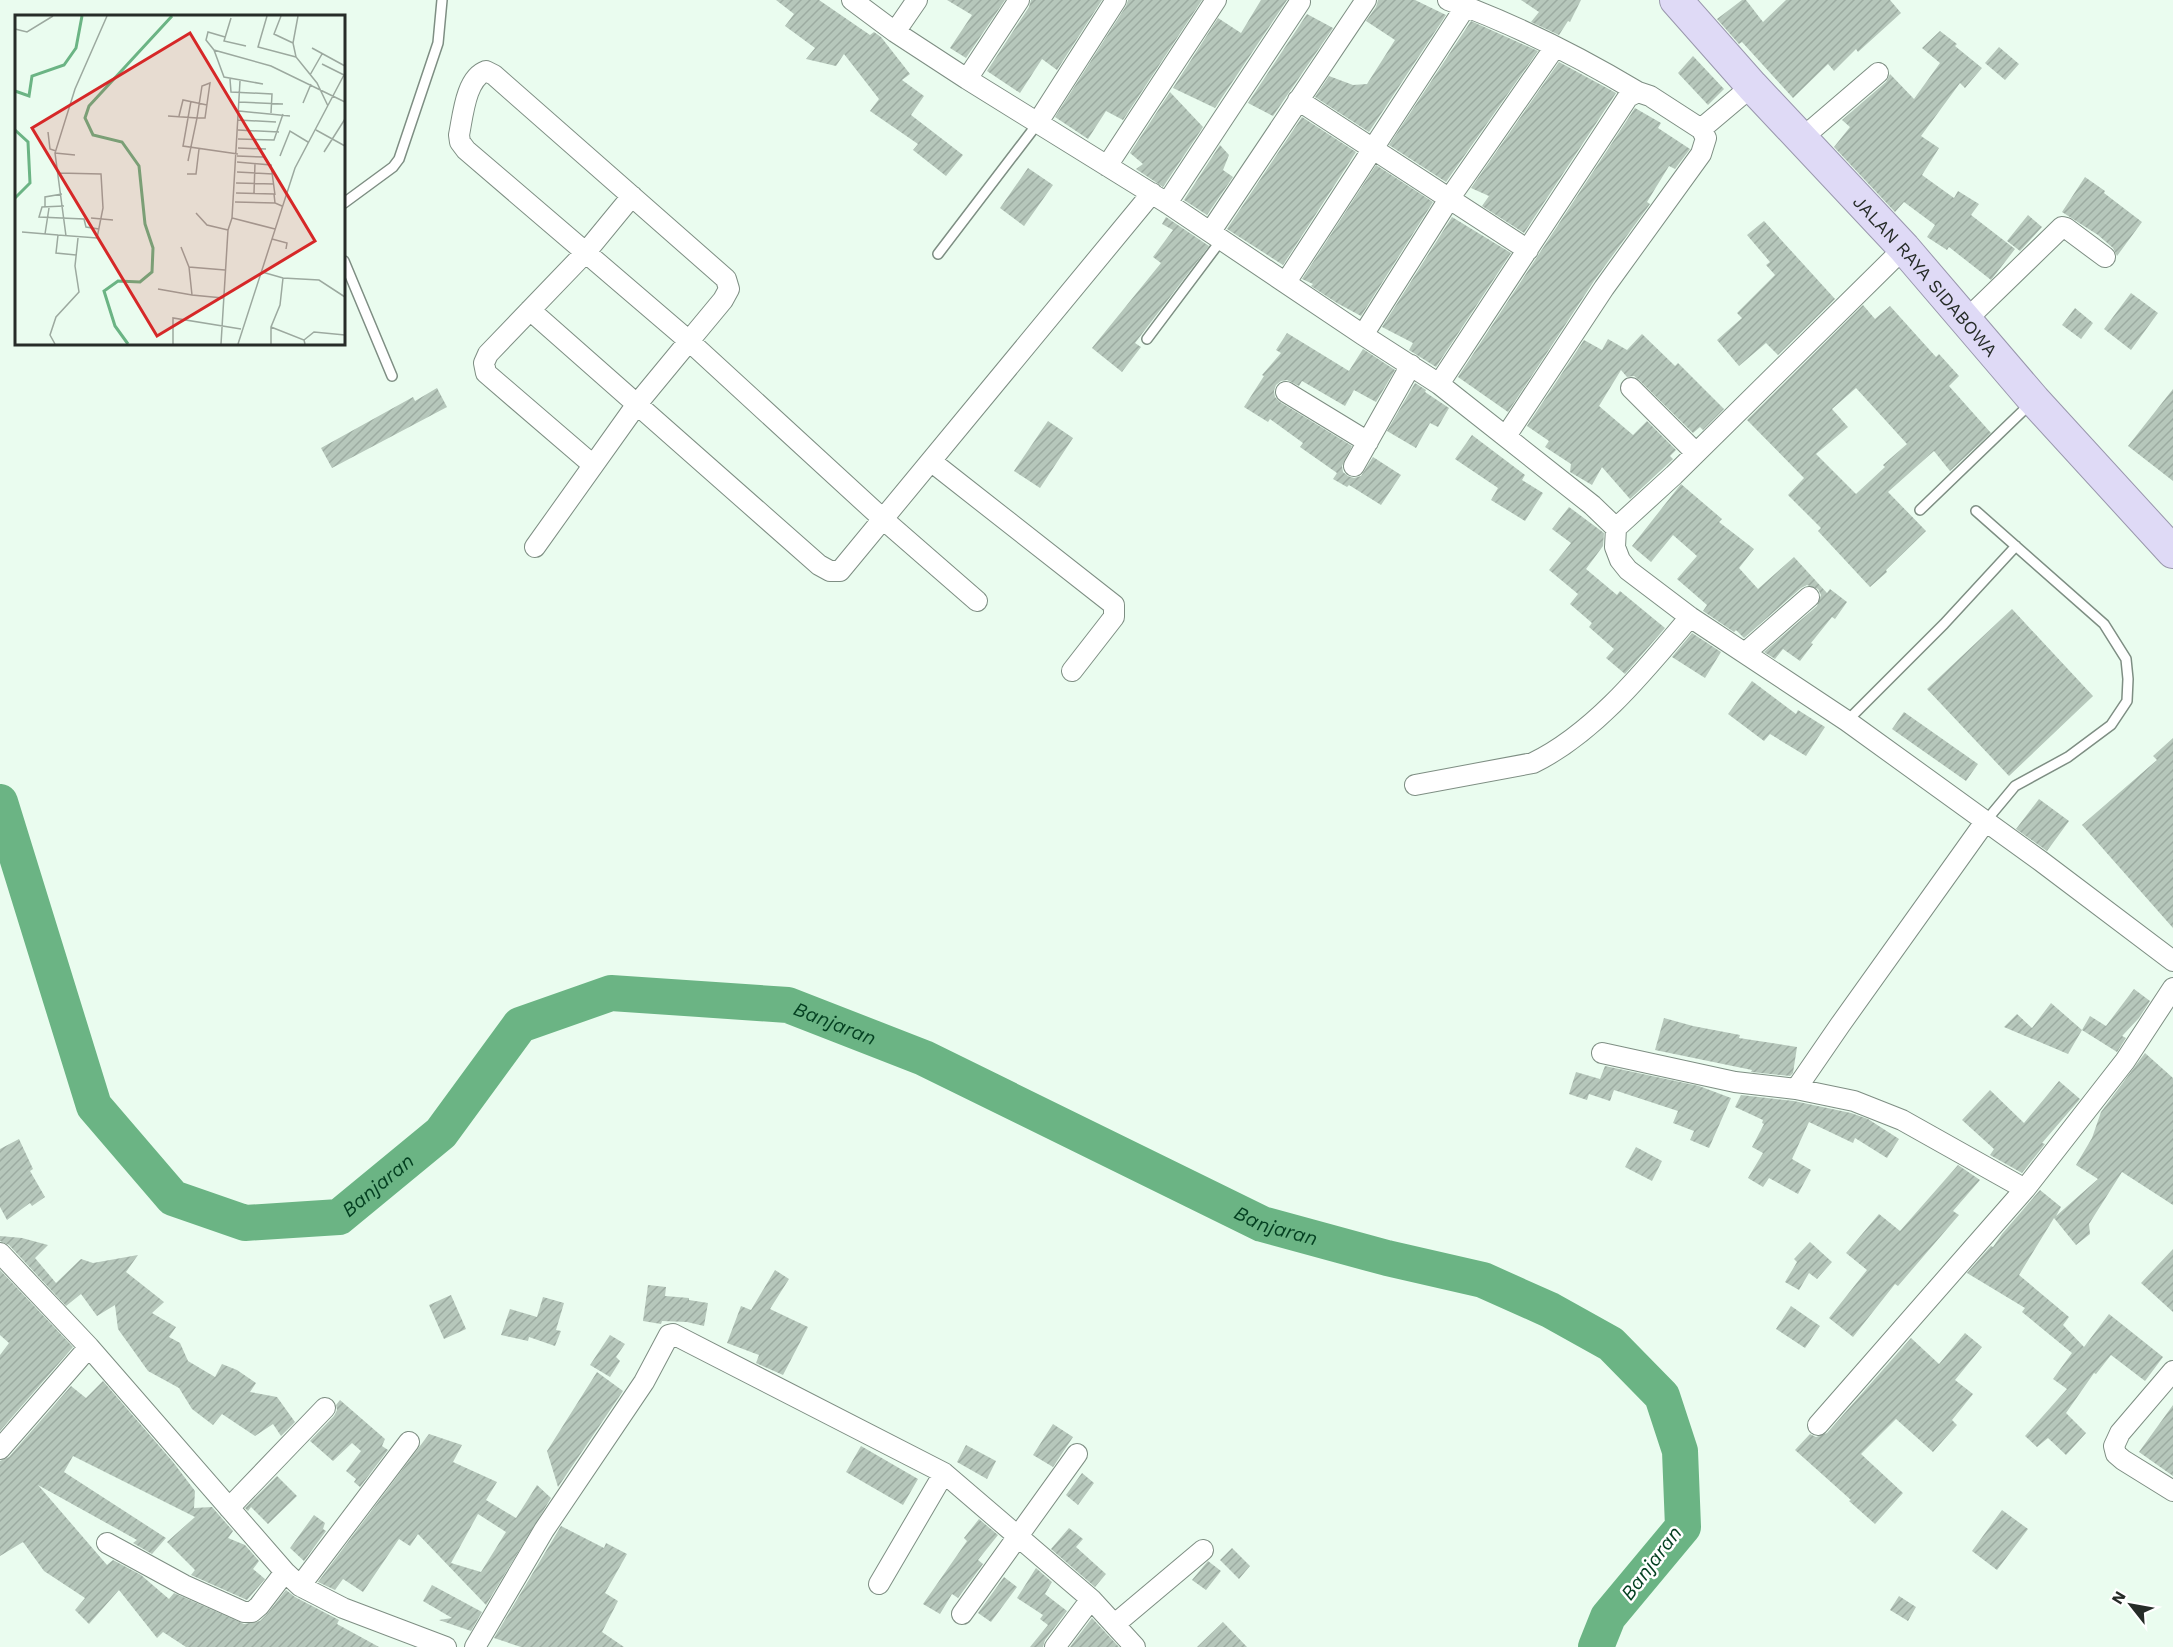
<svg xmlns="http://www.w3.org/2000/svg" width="2173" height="1647" viewBox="0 0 2173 1647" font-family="'Work Sans',sans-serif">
<defs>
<pattern id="building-hatch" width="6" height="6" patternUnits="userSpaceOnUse" patternTransform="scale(1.5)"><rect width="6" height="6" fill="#b6c7bb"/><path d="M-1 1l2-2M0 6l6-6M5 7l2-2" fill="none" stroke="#9caba1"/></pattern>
</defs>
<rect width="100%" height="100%" fill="#eafcef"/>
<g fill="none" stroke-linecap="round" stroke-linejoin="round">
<path stroke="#6bb484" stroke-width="36" id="s1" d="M 0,802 L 94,1106 L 173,1198 L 245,1223 L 339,1217 L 441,1133 L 520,1025 L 611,993 L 788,1005 L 924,1058 L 1262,1224 L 1387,1258 L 1483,1280 L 1550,1310 L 1611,1344 L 1662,1396 L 1680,1451 L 1683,1527 L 1608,1617 L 1596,1647"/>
</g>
<path fill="url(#building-hatch)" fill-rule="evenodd" d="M 776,0 L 819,0 L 870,35 L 874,32 L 881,37 L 910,74 L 902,80 L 924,96 L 911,115 L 963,155 L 946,176 L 913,150 L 918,144 L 870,111 L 879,99 L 844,54 L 836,66 L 806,59 L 815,48 L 785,26 L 794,14 Z
M 947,0 L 1005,0 L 966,58 L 950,48 L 972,15 Z
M 1031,0 L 1102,0 L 1057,70 L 1042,59 L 1020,93 L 987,71 L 1029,7 Z
M 1128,0 L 1202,0 L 1123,120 L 1106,111 L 1088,139 L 1055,117 L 1126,6 Z
M 1261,0 L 1287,0 L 1215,108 L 1173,88 L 1218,18 L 1241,33 Z
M 1378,0 L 1415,0 L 1446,15 L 1369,132 L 1315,97 L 1329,76 L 1353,85 L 1367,84 L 1395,40 L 1366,21 L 1376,7 Z
M 1521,0 L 1581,0 L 1570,22 L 1568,21 L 1559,35 L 1531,22 L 1539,12 Z
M 1742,0 L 1746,0 L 1763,22 L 1786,0 L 1890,0 L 1901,13 L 1858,52 L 1856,49 L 1834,71 L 1828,64 L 1793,98 L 1742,42 L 1739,44 L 1717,19 Z
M 1307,14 L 1333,28 L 1273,116 L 1248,103 Z
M 1471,21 L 1538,51 L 1446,182 L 1389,145 Z
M 1940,31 L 1957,44 L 1955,46 L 1982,68 L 1965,88 L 1960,83 L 1921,136 L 1939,148 L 1922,175 L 1954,198 L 1958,191 L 1979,204 L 1971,215 L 2015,249 L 1991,280 L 1949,247 L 1947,250 L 1927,237 L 1935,225 L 1904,202 L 1895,212 L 1834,147 L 1850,127 L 1842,120 L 1886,82 L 1890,74 L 1914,99 L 1940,63 L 1922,48 Z
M 1999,47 L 2019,64 L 2005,80 L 1985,63 Z
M 1693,56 L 1724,89 L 1708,105 L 1678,73 Z
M 1559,62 L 1616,93 L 1524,233 L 1482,206 L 1489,196 L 1471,188 Z
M 1170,92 L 1203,127 L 1163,187 L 1136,169 L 1143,164 L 1130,153 Z
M 1635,108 L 1661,123 L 1658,128 L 1690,149 L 1675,169 L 1669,166 L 1647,202 L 1650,204 L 1594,281 L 1508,412 L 1458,377 Z
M 1302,117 L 1356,152 L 1283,265 L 1227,229 Z
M 1220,145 L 1229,155 L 1223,170 L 1233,177 L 1207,215 L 1184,200 Z
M 1376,165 L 1433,202 L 1361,316 L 1337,303 L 1311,286 L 1313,284 L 1302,279 Z
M 1028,168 L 1053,185 L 1024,226 L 1000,208 Z
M 2085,177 L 2105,191 L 2104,193 L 2142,222 L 2117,256 L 2113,248 L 2098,235 L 2062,212 Z
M 2028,215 L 2042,227 L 2020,251 L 2007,241 Z
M 1166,217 L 1209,246 L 1135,343 L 1141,347 L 1122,372 L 1092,348 L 1161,263 L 1153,257 L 1173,230 L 1162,224 Z
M 1452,217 L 1511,253 L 1436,367 L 1409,350 L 1413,343 L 1382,327 Z
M 1764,221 L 1835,299 L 1778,355 L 1766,343 L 1739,366 L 1717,340 L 1742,318 L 1737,313 L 1775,275 L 1766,265 L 1770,262 L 1747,235 Z
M 2131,293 L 2158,313 L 2131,350 L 2104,329 Z
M 1863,305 L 1875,319 L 1890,306 L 1936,357 L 1939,354 L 1959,376 L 1949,386 L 1991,433 L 1950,471 L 1934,451 L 1888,492 L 1926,531 L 1886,570 L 1887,572 L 1870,587 L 1818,531 L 1821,528 L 1788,495 L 1804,478 L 1747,420 ZM 1856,388 L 1907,444 L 1883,465 L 1885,467 L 1856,494 L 1816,454 L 1848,427 L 1832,409 Z
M 2075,308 L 2093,323 L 2081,339 L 2062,325 Z
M 1287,333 L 1349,371 L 1363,349 L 1395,370 L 1376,402 L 1354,390 L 1345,406 L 1302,381 L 1299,386 L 1287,380 L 1281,381 L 1276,385 L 1274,391 L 1275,397 L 1280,402 L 1352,446 L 1342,466 L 1343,472 L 1348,476 L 1354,478 L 1361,476 L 1373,457 L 1401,475 L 1381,505 L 1349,485 L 1347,487 L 1333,479 L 1337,473 L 1300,447 L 1303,443 L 1270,419 L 1268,422 L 1244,407 L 1264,376 L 1262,375 L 1281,353 L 1276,350 Z
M 1642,334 L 1675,366 L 1678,363 L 1724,409 L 1703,430 L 1700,427 L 1693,433 L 1639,380 L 1634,376 L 1627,377 L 1621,370 L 1599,406 L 1633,435 L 1647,421 L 1676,450 L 1670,456 L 1673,459 L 1630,499 L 1602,467 L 1592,485 L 1570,472 L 1571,464 L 1545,447 L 1549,441 L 1527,426 L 1584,340 L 1602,350 L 1608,339 L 1627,350 Z
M 1415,383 L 1426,390 L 1425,392 L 1449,408 L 1438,427 L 1430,423 L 1416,448 L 1387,431 Z
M 437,388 L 447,407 L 332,468 L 321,448 L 413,397 L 415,401 Z
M 2173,389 L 2173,481 L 2128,446 Z
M 1048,421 L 1073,438 L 1040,488 L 1014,471 Z
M 1472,435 L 1525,475 L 1522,480 L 1543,493 L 1525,521 L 1491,500 L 1498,488 L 1455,459 Z
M 1681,484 L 1722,519 L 1719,522 L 1754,549 L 1739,568 L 1758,589 L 1794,557 L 1827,593 L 1830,589 L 1847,602 L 1835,619 L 1832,617 L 1811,643 L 1813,644 L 1800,661 L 1783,649 L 1775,659 L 1764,652 L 1817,606 L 1821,595 L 1818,589 L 1807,585 L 1801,588 L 1744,638 L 1736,630 L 1734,632 L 1703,611 L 1707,605 L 1677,579 L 1697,556 L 1673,535 L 1651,562 L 1632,546 Z
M 1569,507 L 1604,533 L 1603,546 L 1586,569 L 1617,595 L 1620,591 L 1665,628 L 1625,674 L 1606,658 L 1614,649 L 1589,627 L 1592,623 L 1570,604 L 1578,594 L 1549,570 L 1571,543 L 1552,529 Z
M 2012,609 L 2093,696 L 2009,776 L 1927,689 Z
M 1692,633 L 1721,652 L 1705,678 L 1672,657 Z
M 1752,681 L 1796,714 L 1798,710 L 1825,727 L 1806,756 L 1770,734 L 1764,741 L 1728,714 Z
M 1904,712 L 1978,764 L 1966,781 L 1892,729 Z
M 2173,738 L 2173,928 L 2082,825 L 2157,760 L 2153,756 Z
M 2039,799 L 2069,821 L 2047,851 L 2016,829 Z
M 2134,989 L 2150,1001 L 2139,1018 L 2122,1036 L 2126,1038 L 2117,1052 L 2082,1030 L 2090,1016 L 2106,1026 Z
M 2051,1003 L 2082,1030 L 2068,1054 L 2004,1027 L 2017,1014 L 2032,1028 Z
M 1664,1018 L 1693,1026 L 1740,1035 L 1739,1038 L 1797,1047 L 1793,1073 L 1790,1076 L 1751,1072 L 1752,1070 L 1655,1050 Z
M 2145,1053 L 2173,1078 L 2173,1205 L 2122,1172 L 2089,1224 L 2090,1234 L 2076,1245 L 2054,1218 L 2019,1275 L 2069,1317 L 2063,1325 L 2084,1347 L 2109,1314 L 2163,1357 L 2145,1381 L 2111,1355 L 2096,1374 L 2094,1373 L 2066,1413 L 2086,1433 L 2066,1455 L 2048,1438 L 2037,1447 L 2025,1436 L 2067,1389 L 2053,1379 L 2072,1353 L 2022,1312 L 2025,1308 L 1967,1273 L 1991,1246 L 1993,1247 L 2002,1234 L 2040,1190 L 2061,1207 L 2056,1216 L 2098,1179 L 2076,1165 L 2092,1138 L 2101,1112 Z
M 1605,1066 L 1699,1086 L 1731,1098 L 1709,1148 L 1690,1140 L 1694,1131 L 1673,1123 L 1678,1111 L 1614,1090 L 1610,1101 L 1589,1094 L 1587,1100 L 1569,1094 L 1576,1072 L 1600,1079 Z
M 2059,1081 L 2080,1099 L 2042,1143 L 2045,1144 L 2022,1173 L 1990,1155 L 1994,1149 L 1962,1120 L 1990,1090 L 2024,1123 Z
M 1741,1095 L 1794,1101 L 1851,1113 L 1868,1119 L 1899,1139 L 1887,1158 L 1855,1138 L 1853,1143 L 1809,1122 L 1792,1159 L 1811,1170 L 1798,1194 L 1769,1178 L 1763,1187 L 1748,1178 L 1763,1153 L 1752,1147 L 1764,1124 L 1762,1123 L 1763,1120 L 1735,1107 Z
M 19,1139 L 33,1169 L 30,1171 L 45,1197 L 32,1206 L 30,1203 L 7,1220 L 0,1207 L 0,1149 Z
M 1636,1147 L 1662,1161 L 1652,1181 L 1625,1167 Z
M 1958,1165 L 1980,1180 L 1953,1211 L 1959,1215 L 1898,1286 L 1895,1284 L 1853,1337 L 1829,1318 L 1867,1270 L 1846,1253 L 1879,1214 L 1900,1231 Z
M 0,1236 L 22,1238 L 48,1245 L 35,1258 L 56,1283 L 81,1259 L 93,1263 L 138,1255 L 126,1272 L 164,1302 L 152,1313 L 176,1327 L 169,1337 L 180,1343 L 188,1361 L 215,1377 L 222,1364 L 237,1370 L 256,1383 L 250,1392 L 277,1397 L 295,1422 L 281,1436 L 273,1424 L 255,1436 L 222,1414 L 213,1425 L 192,1409 L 179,1388 L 148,1371 L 118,1329 L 115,1305 L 97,1316 L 81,1294 L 66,1306 L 9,1245 L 0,1241 Z
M 1810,1242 L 1832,1262 L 1817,1279 L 1809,1273 L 1799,1290 L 1785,1282 L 1797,1262 L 1794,1259 Z
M 2173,1249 L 2173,1312 L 2141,1283 Z
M 0,1270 L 73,1347 L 0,1431 L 0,1355 L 9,1343 L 0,1335 Z
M 775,1270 L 789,1279 L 770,1309 L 808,1327 L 783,1375 L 756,1363 L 759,1355 L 727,1343 L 741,1306 L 751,1310 Z
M 648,1285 L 666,1287 L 665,1296 L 689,1298 L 689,1300 L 708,1303 L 704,1326 L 687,1322 L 662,1321 L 661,1324 L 643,1321 Z
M 451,1295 L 466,1329 L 444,1339 L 429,1305 Z
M 543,1297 L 564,1303 L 556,1330 L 561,1331 L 555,1346 L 529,1337 L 528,1341 L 501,1335 L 510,1309 L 537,1317 Z
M 1791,1306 L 1820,1326 L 1805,1348 L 1776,1329 Z
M 1965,1333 L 1982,1347 L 1955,1380 L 1973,1394 L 1952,1420 L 1957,1425 L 1933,1452 L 1896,1419 L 1861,1454 L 1903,1493 L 1875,1524 L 1849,1501 L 1851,1500 L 1795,1450 L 1810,1434 L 1816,1437 L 1827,1433 L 1911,1338 L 1939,1364 Z
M 610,1335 L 625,1344 L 616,1357 L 620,1361 L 610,1377 L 590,1365 Z
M 597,1372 L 623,1391 L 558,1487 L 547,1451 Z
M 103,1381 L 173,1462 L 195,1491 L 194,1508 L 212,1507 L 233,1531 L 228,1538 L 245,1545 L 259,1561 L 253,1569 L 265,1579 L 247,1600 L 191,1575 L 195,1570 L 167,1542 L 195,1517 L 73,1456 L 64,1472 L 166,1538 L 152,1554 L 133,1543 L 137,1540 L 38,1485 L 107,1565 L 113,1560 L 141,1575 L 169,1599 L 174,1593 L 244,1624 L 260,1621 L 268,1613 L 286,1590 L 295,1597 L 339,1620 L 337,1624 L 379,1647 L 186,1647 L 163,1632 L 157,1638 L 119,1590 L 89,1624 L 75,1610 L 85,1598 L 44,1571 L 23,1542 L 0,1556 L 0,1461 L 9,1457 L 71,1386 L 86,1398 Z
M 340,1400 L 385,1439 L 382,1446 L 388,1450 L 360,1487 L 354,1482 L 356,1479 L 346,1471 L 361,1451 L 352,1443 L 333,1461 L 310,1441 L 334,1416 L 337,1410 L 336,1405 Z
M 2173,1405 L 2173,1476 L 2139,1452 Z
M 1053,1424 L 1073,1437 L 1053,1467 L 1033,1455 Z
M 429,1434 L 462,1445 L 453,1462 L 497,1482 L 486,1500 L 516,1518 L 537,1485 L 551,1498 L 486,1605 L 418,1534 L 410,1546 L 399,1539 L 363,1592 L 343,1579 L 335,1590 L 318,1582 ZM 478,1514 L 506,1532 L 481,1572 L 451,1563 Z
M 966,1445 L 996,1461 L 987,1479 L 957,1462 Z
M 861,1446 L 918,1479 L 903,1505 L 846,1472 Z
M 1082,1473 L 1094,1483 L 1078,1505 L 1066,1495 Z
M 277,1476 L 297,1496 L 268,1524 L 251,1507 L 248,1511 L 245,1508 Z
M 2002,1510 L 2028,1529 L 1997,1570 L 1972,1551 Z
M 314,1515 L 325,1523 L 323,1529 L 326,1531 L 304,1561 L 290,1548 Z
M 979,1519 L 998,1535 L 978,1560 L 983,1564 L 958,1598 L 952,1594 L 940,1614 L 923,1604 L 967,1541 L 964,1538 Z
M 561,1526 L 604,1548 L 606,1543 L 627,1554 L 605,1593 L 618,1601 L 602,1632 L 624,1647 L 521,1647 L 494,1638 Z
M 1069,1528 L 1083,1539 L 1076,1547 L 1106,1574 L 1095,1587 L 1051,1549 Z
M 1232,1548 L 1250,1566 L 1239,1579 L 1220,1560 Z
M 1208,1561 L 1221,1571 L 1206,1590 L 1192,1580 Z
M 1036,1568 L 1052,1582 L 1045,1594 L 1067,1611 L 1045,1640 L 1043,1647 L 1030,1647 L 1048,1625 L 1040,1619 L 1043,1615 L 1017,1598 Z
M 1004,1577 L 1017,1587 L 991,1622 L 978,1613 Z
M 432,1585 L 482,1612 L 471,1631 L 439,1620 L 452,1618 L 423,1601 Z
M 1899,1596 L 1916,1607 L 1908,1621 L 1890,1610 Z
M 1092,1618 L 1119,1647 L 1070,1647 Z
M 1223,1622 L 1247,1647 L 1197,1647 Z"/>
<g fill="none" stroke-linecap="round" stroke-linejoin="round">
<defs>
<path id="service" d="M 344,203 L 393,167 L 399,159 L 438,43 L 442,0
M 938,254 L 1038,123
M 344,261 L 392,376
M 1147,339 L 1222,239
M 1920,510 L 2030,404
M 1976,511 L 2104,624 L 2126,659 L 2128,679 L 2127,701 L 2111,725 L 2068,757 L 2015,786 L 1985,822
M 1847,721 L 1944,624 L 2016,546"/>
<path id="minor" d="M 852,0 L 895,32 L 967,79 L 1167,203 L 1363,335 L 1439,384 L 1592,505 L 1616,528 L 1674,475 L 1904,248
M 1448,0 C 1514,24 1578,56 1638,92
M 895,32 L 917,0
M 486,71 L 494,75 L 726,279 L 729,289 L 723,300 L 689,341 L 466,150 L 460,142 L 459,135 C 463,115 466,78 486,71 Z
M 967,79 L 1019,0
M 1298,100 L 1528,250
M 1038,122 L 1116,0
M 1801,139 L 1878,73
M 1107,166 L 1216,0
M 1167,203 L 1300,2
M 1211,231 L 1366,0
M 1286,282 L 1466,6
M 530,310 L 819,565 L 830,571 L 840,571 L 1152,193
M 1966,320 L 2062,227 L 2066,228 L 2105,257
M 1363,335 L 1449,199 L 1555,47
M 1439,384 L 1628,97 L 1638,92 L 1650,96 L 1701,129 L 1752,86
M 1631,388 L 1696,453
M 1286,392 L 1368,442
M 1506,436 L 1604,288 L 1701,154 L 1706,138 L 1701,129
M 932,462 L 1114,605 L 1114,617 L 1072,671
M 593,465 L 486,373 L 484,363 L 488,354 L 586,252 L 632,196
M 1354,466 L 1411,365
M 1616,528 L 1615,547 L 1620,560 L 1628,570 L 1690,617 L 1847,721 L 2042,862 L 2173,961
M 535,547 L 637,404 L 689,341 L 884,520 L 977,601
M 1745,653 L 1809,597
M 1415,785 L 1533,763 C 1595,733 1646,669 1690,617
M 1602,1053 L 1735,1082 L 1796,1089 L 1840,1025 L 1985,822
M 1796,1089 L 1854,1101 L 1902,1120 L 2025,1189 L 2125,1061 L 2173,988
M 0,1253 L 89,1347 L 285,1572 L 300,1586 L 343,1608 L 446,1647
M 2173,1371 L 2120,1433 L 2114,1446 L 2116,1454 L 2123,1460 L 2173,1491
M 1818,1425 L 2025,1189
M 0,1449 L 89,1347
M 229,1508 L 325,1408
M 107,1543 L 184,1585 L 244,1612 L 252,1612 L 259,1606 L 285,1572
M 879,1584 L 944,1473
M 300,1586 L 409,1442
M 962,1614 L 1077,1454
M 1115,1624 L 1203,1550
M 475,1647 L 544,1530 L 644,1382 L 669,1335 L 673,1334 L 944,1473 L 1091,1599 L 1135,1647
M 1055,1647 L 1091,1599"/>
<g id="trunk">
<path id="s2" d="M 1676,0 L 1752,86 L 1904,248 L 2034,400 L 2173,552"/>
</g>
</defs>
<use href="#service" stroke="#7e8e83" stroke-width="12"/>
<use href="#minor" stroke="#7e8e83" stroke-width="22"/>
<use href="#trunk" stroke="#9997ac" stroke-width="34"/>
<use href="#service" stroke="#fff" stroke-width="9"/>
<use href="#minor" stroke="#fff" stroke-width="20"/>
<use href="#trunk" stroke="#dfdaf6" stroke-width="32"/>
</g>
<g text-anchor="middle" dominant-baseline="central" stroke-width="5" stroke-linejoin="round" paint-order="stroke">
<g font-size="18" fill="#262c28" stroke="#fff">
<text stroke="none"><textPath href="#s2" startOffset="372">JALAN RAYA SIDABOWA</textPath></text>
</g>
<g font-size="20" font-style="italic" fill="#033f20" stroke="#fff">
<text stroke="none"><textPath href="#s1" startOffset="1200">Banjaran</textPath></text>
<text stroke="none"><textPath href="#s1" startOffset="660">Banjaran</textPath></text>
<text stroke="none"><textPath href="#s1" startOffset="1686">Banjaran</textPath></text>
<text transform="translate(1651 1563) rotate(-53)">Banjaran</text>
</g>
</g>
<g transform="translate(15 15)">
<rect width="330" height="330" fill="#eafcef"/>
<path fill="none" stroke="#6bb484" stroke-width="3" d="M 0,76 L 14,81 L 17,61 L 49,50 L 61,33 L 67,1M 0,115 L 13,127 L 15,168 L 0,183M 113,329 L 100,311 L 89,276 L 103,266 L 125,267 L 137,257 L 138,233 L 130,209 L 124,151 L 107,127 L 78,120 L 70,103 L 74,91 L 157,1"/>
<path fill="none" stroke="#9ca99f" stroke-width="1.5" d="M 252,1 L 243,32 L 281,42M 266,1 L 259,19 L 278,28M 283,1 L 278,28 L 281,42 L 302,68 L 313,91M 216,3 L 209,26 L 231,31M 0,14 L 12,17 L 38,1M 210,22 L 193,17 L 191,25 L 199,35 L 256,51 L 330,87M 297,33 L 330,51M 199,35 L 209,62 L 248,69M 307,49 L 329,60M 295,60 L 307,39M 215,64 L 216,77 L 257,79 L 256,98M 225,66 L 217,203 L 260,214M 195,68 L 190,103 L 182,103 L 187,71 ZM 176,86 L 168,131 L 223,139M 224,87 L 268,89M 288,88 L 296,69M 224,96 L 275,101M 153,101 L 182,103 L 173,146M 164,101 L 168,85 L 192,90M 223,105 L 261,107M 223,115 L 264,117M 301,115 L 330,131M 33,117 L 35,134 L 41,136M 223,124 L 259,125 L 268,99M 223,133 L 251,134M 309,137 L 330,104M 40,138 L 60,140M 222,141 L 249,142M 265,141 L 275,116 L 293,127M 222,147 L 256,150 L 260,180M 222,157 L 258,159M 43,158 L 86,159 L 88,193 L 82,223 L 43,220 L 41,238 L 61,240M 172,159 L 181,159 L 184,134M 221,168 L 259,169M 221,178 L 259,179 L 260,188 L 267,191M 239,178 L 240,148M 220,187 L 260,188M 49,191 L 27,192 L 24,202 L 69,204 L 71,212 L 84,214M 30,192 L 30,182 L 47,179M 181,198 L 192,210 L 213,215M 76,203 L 98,205M 7,217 L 43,220M 30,219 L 34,193M 51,221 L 40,138 L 60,74 L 92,1M 257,224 L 272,228 L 271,234M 166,232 L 174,252 L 210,255M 174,252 L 177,280 L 208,283M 247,257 L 268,263 L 304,265 L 330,282M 143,274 L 177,280M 256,312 L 289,325 L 290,329M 289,325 L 299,317 L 330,320M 40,329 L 35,320 L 41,302 L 64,277 L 60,251 L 63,223M 158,329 L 158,303 L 226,314M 206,329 L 213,215 L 217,203M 223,329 L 280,153 L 330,58M 256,329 L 256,312 L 265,290 L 268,263"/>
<path fill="#d62828" fill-opacity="0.15" stroke="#d62828" stroke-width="3" d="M 175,18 L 300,226 L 142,321 L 17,113 Z"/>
<rect width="330" height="330" fill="none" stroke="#262c28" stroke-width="3"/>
</g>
<g transform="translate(2131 1605) rotate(301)" stroke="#ffffff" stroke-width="4.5" paint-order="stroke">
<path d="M0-4.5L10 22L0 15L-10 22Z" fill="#262c28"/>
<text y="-9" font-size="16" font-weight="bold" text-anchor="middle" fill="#262c28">N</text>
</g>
</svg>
